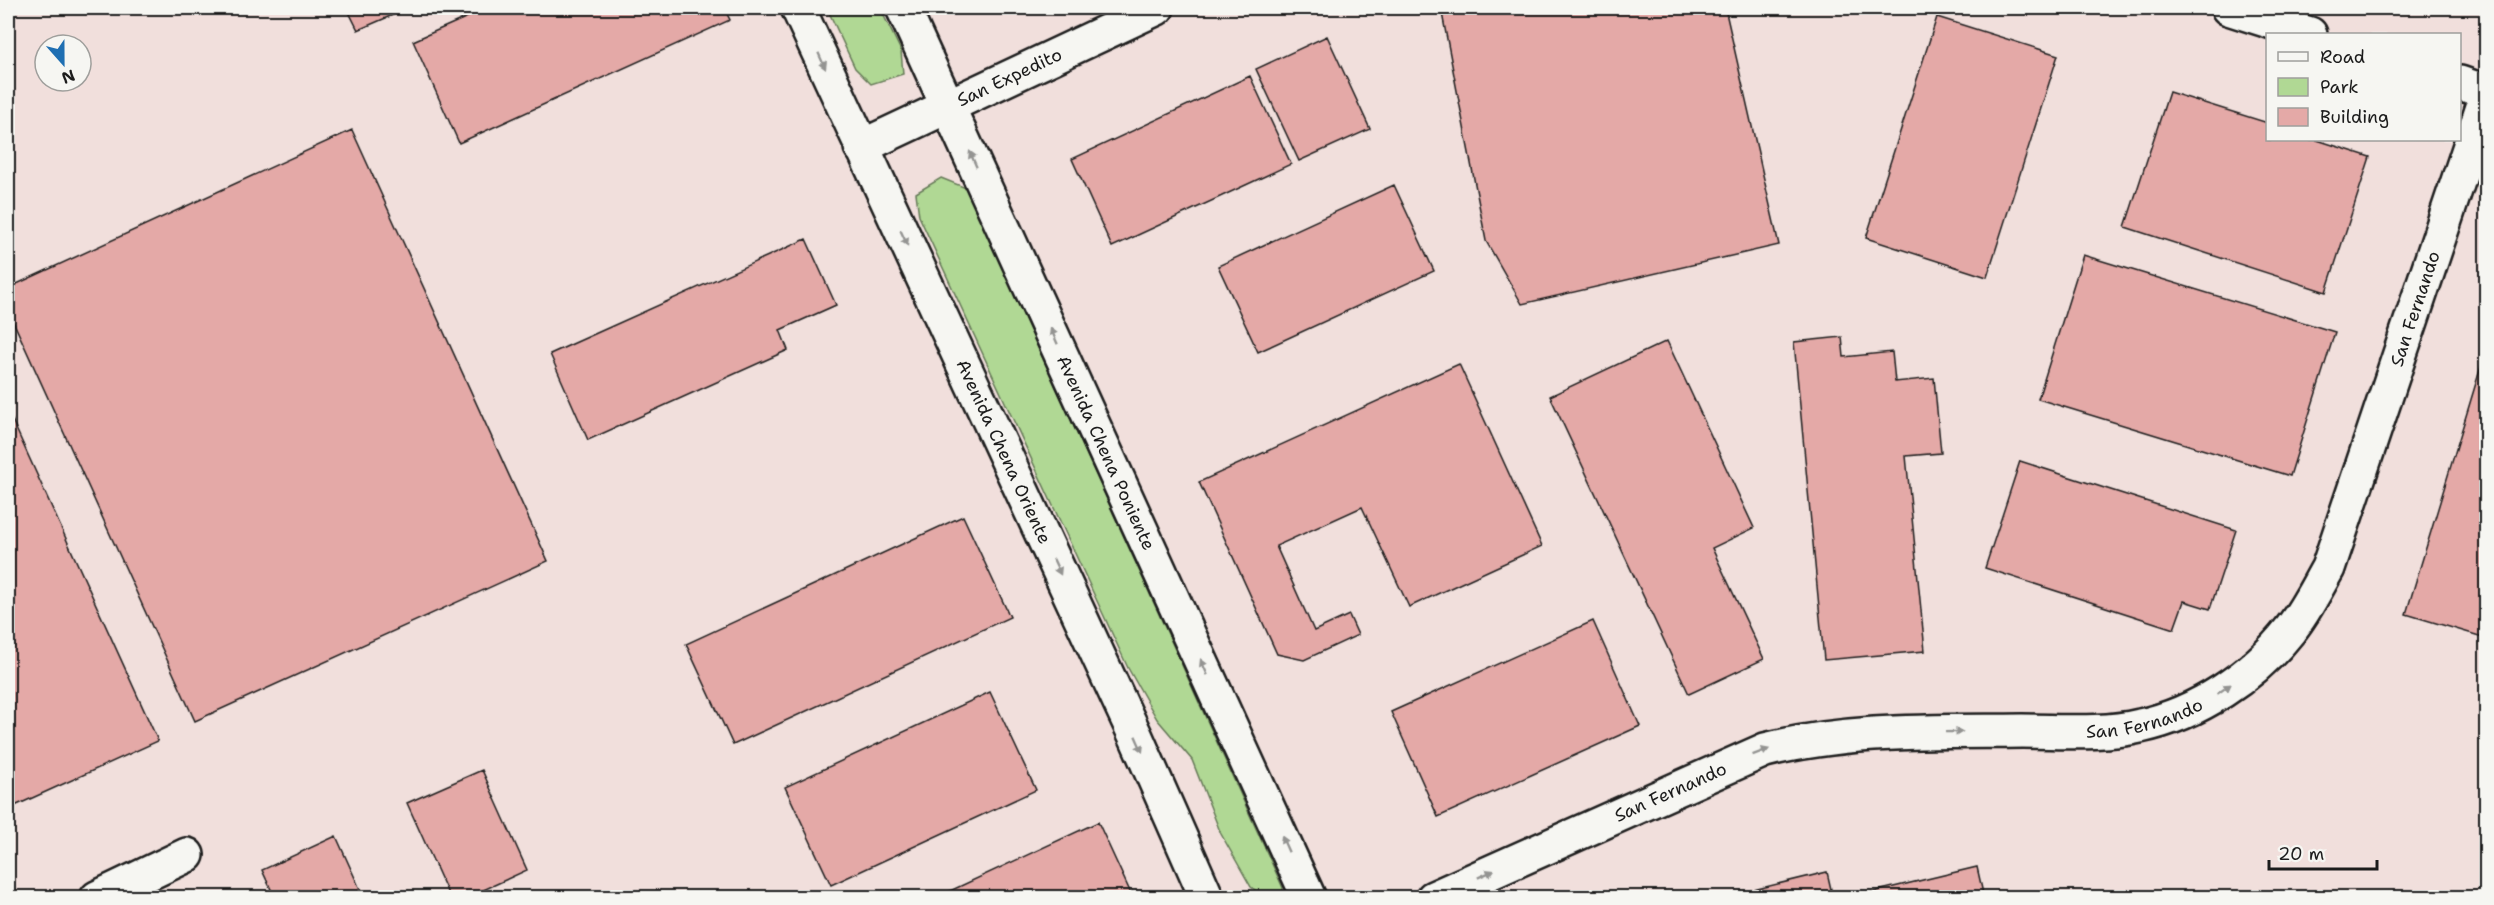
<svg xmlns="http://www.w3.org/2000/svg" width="2494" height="905" viewBox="0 0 2494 905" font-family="'Shantell Sans',sans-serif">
<rect width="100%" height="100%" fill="#f6f6f2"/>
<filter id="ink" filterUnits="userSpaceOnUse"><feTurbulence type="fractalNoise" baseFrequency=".0167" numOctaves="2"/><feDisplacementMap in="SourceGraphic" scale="12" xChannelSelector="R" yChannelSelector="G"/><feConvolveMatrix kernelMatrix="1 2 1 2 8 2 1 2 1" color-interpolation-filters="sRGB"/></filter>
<g filter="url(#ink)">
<path fill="#f1dfdc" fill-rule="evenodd" d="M 8,8 L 2486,8 L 2486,897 L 8,897 ZM 2268,34 L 2460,34 L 2460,140 L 2268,140 ZM 45,45 L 81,45 L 81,81 L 45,81 Z"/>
<path fill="#b0d894" stroke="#667a58" stroke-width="1.5" d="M 827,8 L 880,8 L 901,51 L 903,74 L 871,84 L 855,68 Z
M 941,178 L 966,188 L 1283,888 L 1282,897 L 1265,897 L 1251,887 L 1221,834 L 1192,760 L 1157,719 L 1128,668 L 919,216 L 916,193 Z"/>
<path fill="#e4a9a7" stroke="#1c1c1c" stroke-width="1.5" d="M 347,8 L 409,8 L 358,30 Z
M 488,8 L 724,8 L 730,20 L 459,143 L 413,41 Z
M 1441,8 L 1725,8 L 1779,245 L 1522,304 L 1486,241 Z
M 1937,17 L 2058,55 L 1987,277 L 1866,238 Z
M 1327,36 L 1370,129 L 1299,161 L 1256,69 Z
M 1250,76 L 1291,164 L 1112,247 L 1072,159 Z
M 2169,92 L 2268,123 L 2268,140 L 2317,140 L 2370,157 L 2326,292 L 2125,227 Z
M 352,130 L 548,561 L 195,721 L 8,310 L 8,288 Z
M 1394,185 L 1434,271 L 1258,352 L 1218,266 Z
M 806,239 L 836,305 L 780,330 L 788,350 L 588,440 L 550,354 Z
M 2083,255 L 2335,332 L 2290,476 L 2038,399 Z
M 1842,337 L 1844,357 L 1892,352 L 1895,382 L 1934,378 L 1941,453 L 1906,456 L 1925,651 L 1824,660 L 1794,342 Z
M 1667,341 L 1754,528 L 1712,548 L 1764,659 L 1689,694 L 1550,396 Z
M 2486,350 L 2486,638 L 2406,614 Z
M 1459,364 L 1542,546 L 1409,607 L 1362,507 L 1276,546 L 1314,631 L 1349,615 L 1358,635 L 1304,660 L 1277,654 L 1199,482 Z
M 8,411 L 158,741 L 8,809 Z
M 2020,461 L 2236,530 L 2210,609 L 2184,601 L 2174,629 L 1985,568 Z
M 963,516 L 1010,617 L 733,745 L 686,644 Z
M 1593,621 L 1640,726 L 1438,817 L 1391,712 Z
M 990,692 L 1036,790 L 831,885 L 785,787 Z
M 482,770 L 527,870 L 466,898 L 450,898 L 407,803 Z
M 1098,822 L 1133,898 L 935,898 Z
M 336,836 L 364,898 L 275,898 L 262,870 Z
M 1977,867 L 1984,898 L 1848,898 Z
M 1827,872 L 1833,898 L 1720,898 Z"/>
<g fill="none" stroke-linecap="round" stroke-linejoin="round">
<defs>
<g id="minor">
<path id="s1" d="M 798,8 L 1136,737 L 1207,898"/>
<path id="s2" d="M 903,8 L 1309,898"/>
<path d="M 2228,8 L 2310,34"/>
<path d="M 2460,83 L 2486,92"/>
<path id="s3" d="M 861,147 L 1157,8"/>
<path d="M 97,898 L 187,855"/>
<path id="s4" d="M 1433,898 L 1765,750 C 1848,729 1936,732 2022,731 C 2061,731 2102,735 2140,726 C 2197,714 2254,676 2290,630 C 2305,612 2316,589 2328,568 L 2486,98"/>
</g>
</defs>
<use href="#minor" stroke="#1c1c1c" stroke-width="38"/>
<use href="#minor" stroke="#f6f6f2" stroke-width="33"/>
</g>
<defs><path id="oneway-solid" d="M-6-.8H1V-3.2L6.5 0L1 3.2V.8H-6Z" transform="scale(1.5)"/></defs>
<g fill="#949492">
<use href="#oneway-solid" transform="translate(822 61) rotate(66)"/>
<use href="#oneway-solid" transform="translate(973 159) rotate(-114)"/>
<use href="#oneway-solid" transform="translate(904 238) rotate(65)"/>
<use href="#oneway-solid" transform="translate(1054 336) rotate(-114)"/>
<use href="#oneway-solid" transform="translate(1057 567) rotate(65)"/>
<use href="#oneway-solid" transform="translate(1204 667) rotate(-114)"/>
<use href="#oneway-solid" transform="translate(2224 689) rotate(-35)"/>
<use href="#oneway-solid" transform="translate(1954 732) rotate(-1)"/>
<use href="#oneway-solid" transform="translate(1139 744) rotate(66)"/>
<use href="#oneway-solid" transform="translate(1761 752) rotate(-20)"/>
<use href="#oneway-solid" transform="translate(1285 844) rotate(-114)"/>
<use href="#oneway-solid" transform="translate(1486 874) rotate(-24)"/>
</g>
</g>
<g text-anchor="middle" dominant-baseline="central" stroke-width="6" stroke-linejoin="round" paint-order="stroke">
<g font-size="18" fill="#1c1c1c" stroke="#f6f6f2">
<text stroke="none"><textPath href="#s3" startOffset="164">San Expedito</textPath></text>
<text stroke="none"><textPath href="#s4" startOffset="1268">San Fernando</textPath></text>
<text stroke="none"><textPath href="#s1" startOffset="489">Avenida Chena Oriente</textPath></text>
<text stroke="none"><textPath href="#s2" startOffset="489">Avenida Chena Poniente</textPath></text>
<text stroke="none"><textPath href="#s4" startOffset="746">San Fernando</textPath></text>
<text stroke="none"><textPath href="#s4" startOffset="260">San Fernando</textPath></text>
</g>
</g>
<rect width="2494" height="905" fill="none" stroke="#f6f6f2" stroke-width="30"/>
<rect x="15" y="15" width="2464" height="875" fill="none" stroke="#1c1c1c" stroke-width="2" filter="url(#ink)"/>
<rect x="2266" y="33" width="195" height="108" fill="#f6f6f2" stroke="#9f9f9c" stroke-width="1.5"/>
<rect x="2278" y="52" width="30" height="9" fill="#f6f6f2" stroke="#9f9f9c" stroke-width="1.5"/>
<text x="2320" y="63" font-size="18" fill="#1c1c1c">Road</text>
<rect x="2278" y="78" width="30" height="18" fill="#b0d894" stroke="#9f9f9c" stroke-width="1.5"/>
<text x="2320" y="93" font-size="18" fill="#1c1c1c">Park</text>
<rect x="2278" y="108" width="30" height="18" fill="#e4a9a7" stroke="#9f9f9c" stroke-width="1.5"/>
<text x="2320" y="123" font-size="18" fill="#1c1c1c">Building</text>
<g transform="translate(63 63) rotate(159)"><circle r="28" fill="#f6f6f2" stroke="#9f9f9c" stroke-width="1.5"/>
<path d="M0-4.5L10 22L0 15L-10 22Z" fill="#1f6fb2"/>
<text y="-9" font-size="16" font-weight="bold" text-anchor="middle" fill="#1c1c1c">N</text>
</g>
<path d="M2269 860v9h108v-9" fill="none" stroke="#1c1c1c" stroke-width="3"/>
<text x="2278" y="860" font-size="18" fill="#1c1c1c" stroke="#f6f6f2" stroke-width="4.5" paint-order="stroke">20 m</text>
</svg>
